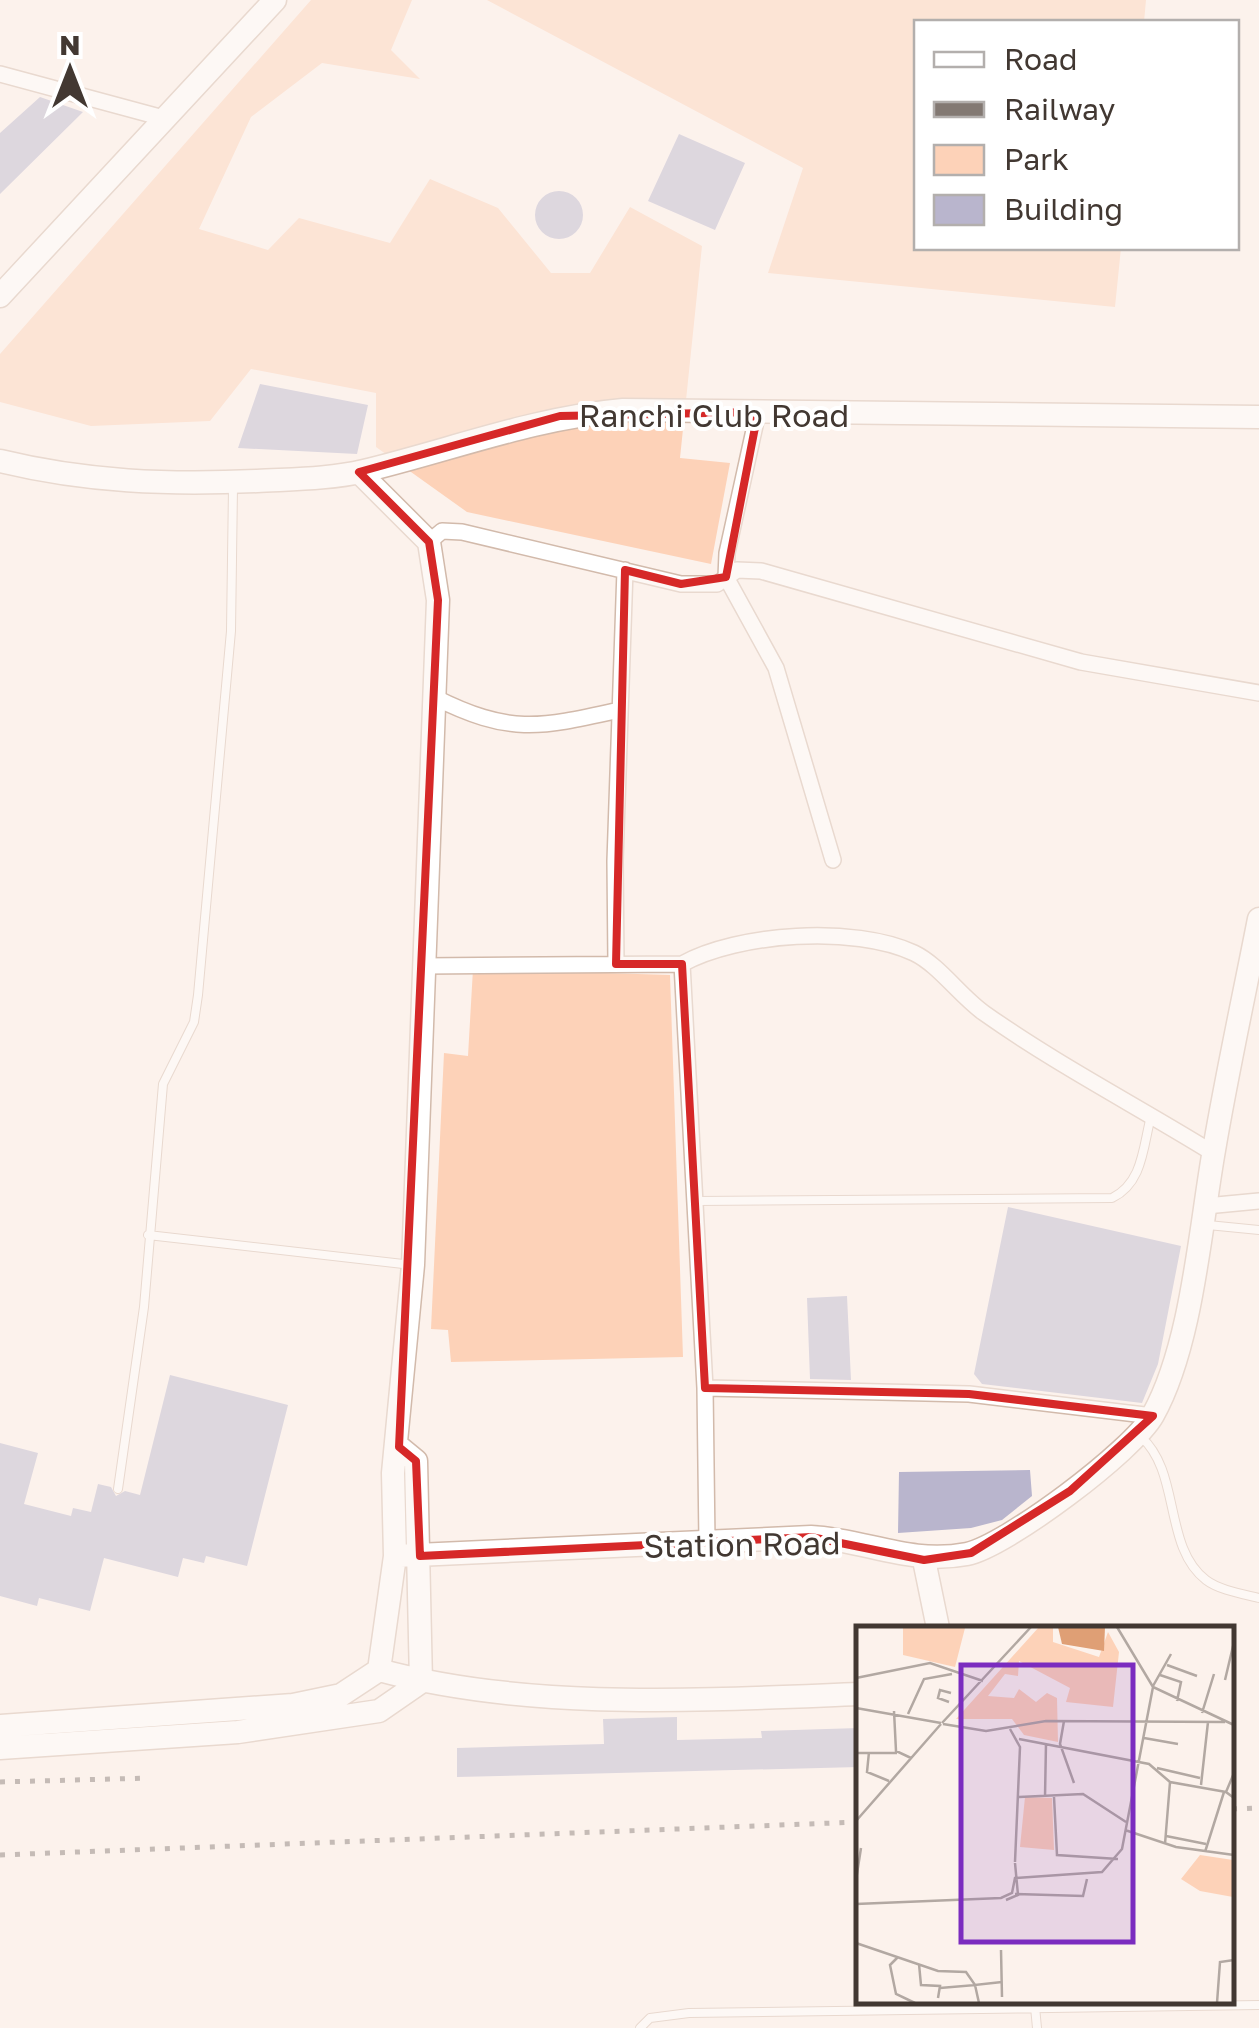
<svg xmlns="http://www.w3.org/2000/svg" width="1259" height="2028" viewBox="0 0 1259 2028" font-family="'Golos Text',sans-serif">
<rect width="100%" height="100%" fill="#fcf2ec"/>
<path fill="#fdd2b8" d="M 311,0 L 412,0 L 391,50 L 420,79 L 322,63 L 251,117 L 199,229 L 268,250 L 299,218 L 390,243 L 430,179 L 498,208 L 551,273 L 590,273 L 630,207 L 702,246 L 680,458 L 730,463 L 711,564 L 467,512 L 376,447 L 376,393 L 251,369 L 210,421 L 91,426 L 0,402 L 0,354 Z
M 487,0 L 1146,0 L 1144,22 L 916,22 L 916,248 L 1121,248 L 1115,307 L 768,273 L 803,168 Z
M 473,969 L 670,975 L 683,1357 L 451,1362 L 448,1330 L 431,1329 L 444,1053 L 468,1056 Z"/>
<path fill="#b9b5cd" d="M 40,97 L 83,112 L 0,194 L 0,133 Z
M 679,134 L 745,163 L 715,230 L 648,201 Z
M535 215a24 24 0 1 1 48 0a24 24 0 1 1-48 0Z
M 260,384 L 368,405 L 357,454 L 238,448 Z
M 1008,1207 L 1181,1246 L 1158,1364 L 1142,1403 L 982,1384 L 974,1374 Z
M 847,1296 L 851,1380 L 810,1379 L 807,1298 Z
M 170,1375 L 288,1405 L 247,1566 L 206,1556 L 204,1563 L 183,1558 L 178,1577 L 104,1558 L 90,1611 L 39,1598 L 37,1606 L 0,1596 L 0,1443 L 38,1453 L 24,1504 L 71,1516 L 73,1508 L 91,1512 L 98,1484 L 111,1487 L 116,1496 L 125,1491 L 140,1495 Z
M 1030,1470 L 1032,1496 L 1002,1520 L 971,1528 L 898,1533 L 899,1472 Z
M 677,1717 L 677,1740 L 762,1738 L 761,1731 L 859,1728 L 859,1767 L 457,1777 L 457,1748 L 604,1744 L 603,1719 Z"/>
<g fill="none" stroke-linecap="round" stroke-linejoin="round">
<defs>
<path id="lane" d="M 696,1201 L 1112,1198 C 1143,1183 1143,1147 1151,1116
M 1208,1225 L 1259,1230
M 148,1235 L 412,1265
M 1141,1437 C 1181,1472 1163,1547 1206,1580 C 1219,1590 1243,1594 1259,1598
M 118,1489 L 144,1307 L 163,1084 L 194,1022 L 198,995 L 231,631 L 233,487
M 1035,2007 L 1037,2028
M 640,2028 L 650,2018 L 689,2013 L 1259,2005"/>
<path id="street" d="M 0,74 L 167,119
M 758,412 L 727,553 L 726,577 L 776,668 L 833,860
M 429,542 L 442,531 L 462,532 L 681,584 L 717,584 L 737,570 L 761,571 L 1081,662 L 1259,693
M 434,697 C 510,735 539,728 619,710
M 616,964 L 615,861 L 625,570
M 682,964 L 705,1388 L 969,1394 L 1153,1416
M 424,966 L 682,964 C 738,933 854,925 914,953 C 939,965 960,996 984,1013 C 1056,1064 1137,1106 1213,1153
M 1206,1206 L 1259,1201
M 705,1388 L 707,1542"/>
<path id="secondary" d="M 0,296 L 275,0
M 0,461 C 86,482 169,485 257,481 C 292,479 330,479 364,471 C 451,450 533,418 623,410 L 1259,417
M 359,472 L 429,542 L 438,600 L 413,1265 L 393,1473 L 395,1556
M 924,1560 L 938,1628
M 379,1670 C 529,1711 704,1700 859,1694
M 0,1726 L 293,1705 L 341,1695 L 379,1670 L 395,1556 L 811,1537 C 867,1540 909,1565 967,1554 C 1006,1546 1133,1451 1153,1415 C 1192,1345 1200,1229 1214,1150 C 1227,1073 1244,996 1259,919
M 0,1748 L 238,1732 L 379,1711 L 421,1682 L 416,1461 L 399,1447"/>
</defs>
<use href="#lane" stroke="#d2baab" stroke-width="10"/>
<use href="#street" stroke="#d2baab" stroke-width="18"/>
<use href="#secondary" stroke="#d2baab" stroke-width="25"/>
<use href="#lane" stroke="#fff" stroke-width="8"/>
<use href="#street" stroke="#fff" stroke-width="15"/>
<use href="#secondary" stroke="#fff" stroke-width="22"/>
<path stroke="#837973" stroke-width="5" stroke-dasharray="5 10" stroke-linecap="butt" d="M 0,1782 L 149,1778
M 1232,1809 L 1259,1808
M 0,1855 L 859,1822"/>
</g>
<path d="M0 0H1259V2028H0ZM 758,412 L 726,577 L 681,584 L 625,570 L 616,964 L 682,964 L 705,1388 L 969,1394 L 1153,1416 L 1070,1491 L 971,1553 L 924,1560 L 811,1537 L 420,1556 L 416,1461 L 399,1447 L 438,600 L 429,542 L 359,472 L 560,416 Z" fill="#fcf2ec" fill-opacity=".55" fill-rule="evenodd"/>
<path fill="none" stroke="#d62828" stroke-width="8" stroke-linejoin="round" d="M 758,412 L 726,577 L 681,584 L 625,570 L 616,964 L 682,964 L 705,1388 L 969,1394 L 1153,1416 L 1070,1491 L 971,1553 L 924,1560 L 811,1537 L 420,1556 L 416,1461 L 399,1447 L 438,600 L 429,542 L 359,472 L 560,416 Z"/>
<g text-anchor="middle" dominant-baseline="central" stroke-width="8" stroke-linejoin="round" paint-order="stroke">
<g font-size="32" fill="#423832" stroke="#fff">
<text x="714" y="415">Ranchi Club Road</text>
<text transform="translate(742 1544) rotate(-1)">Station Road</text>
</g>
</g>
<g transform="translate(856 1626)">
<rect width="378" height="378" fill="#fcf2ec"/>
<path d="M 47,1 L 109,2 L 99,41 L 47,29 ZM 183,1 L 197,1 L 197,16 L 243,31 L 252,6 L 263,26 L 257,81 L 210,76 L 214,62 L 163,35 L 162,50 L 149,48 L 132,70 L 158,72 L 163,63 L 180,76 L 191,67 L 201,72 L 202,116 L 168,109 L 156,93 L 100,93 ZM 169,171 L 196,172 L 198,224 L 164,221 ZM 344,229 L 377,234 L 377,271 L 344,265 L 325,253 Z" fill="#fdd2b8"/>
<path d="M 202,1 L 249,1 L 248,25 L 206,18 Z" fill="#df9f75"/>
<path fill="none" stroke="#b2a8a2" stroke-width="2.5" d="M 261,1 L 297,61 L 378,99M 311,39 L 341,50M 304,49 L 325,56 L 321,75M 0,52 L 74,37 L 127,55M 369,54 L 378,16M 297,60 L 315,28M 93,76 L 82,72 L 84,64 L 95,67M 0,82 L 85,97M 38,85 L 40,125 L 55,132M 346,87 L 358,48M 52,88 L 68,53 L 96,48M 208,95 L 204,118 L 218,157M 86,97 L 175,1M 87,98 L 130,105 L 190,95 L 369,96M 154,103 L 164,121 L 159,236M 288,112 L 322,118M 163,113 L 293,138 L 314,156 L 370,166M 13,126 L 11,146 L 33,155M 0,127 L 41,127M 301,142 L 344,152M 378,147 L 370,166 L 378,172M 345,159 L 352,96M 163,171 L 227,168 L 270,196M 189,171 L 190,117M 198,171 L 201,229 L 262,233M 0,195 L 85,98M 269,204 L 320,221 L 378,229M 310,210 L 350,218M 309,218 L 314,156M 349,226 L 368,166M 0,254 L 5,222M 159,268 L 227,270 L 231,253M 150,274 L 162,269 L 159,237M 0,278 L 145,272 L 156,267 L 159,252 L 246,246 L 266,223 L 297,61M 0,317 L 82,345 L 110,346 L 119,359 L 146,356M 145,324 L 146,371M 42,331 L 34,339 L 40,368 L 59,377M 63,338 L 65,359 L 84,360 L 82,372M 84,362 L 119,359 L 123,377M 361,377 L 364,336 L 378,334"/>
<path fill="#7b2cbf" fill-opacity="0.15" stroke="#7b2cbf" stroke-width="5" d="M 105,39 L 277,39 L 277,316 L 105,316 Z"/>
<rect width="378" height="378" fill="none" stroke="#423832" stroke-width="5"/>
</g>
<rect x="914" y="20" width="325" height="230" fill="#ffffff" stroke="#b3afad" stroke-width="2.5"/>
<rect x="934" y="52" width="50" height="15" fill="#ffffff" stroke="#b3afad" stroke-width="2.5"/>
<text x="1004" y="70" font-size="30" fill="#423832">Road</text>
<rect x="934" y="102" width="50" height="15" fill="#837973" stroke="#b3afad" stroke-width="2.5"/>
<text x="1004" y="120" font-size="30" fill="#423832">Railway</text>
<rect x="934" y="145" width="50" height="30" fill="#fdd2b8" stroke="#b3afad" stroke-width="2.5"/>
<text x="1004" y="170" font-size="30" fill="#423832">Park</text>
<rect x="934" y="195" width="50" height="30" fill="#b9b5cd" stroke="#b3afad" stroke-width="2.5"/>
<text x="1004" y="220" font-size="30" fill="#423832">Building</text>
<g transform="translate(70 70)" stroke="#ffffff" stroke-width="8" paint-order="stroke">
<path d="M0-8L18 38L0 25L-18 38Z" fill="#423832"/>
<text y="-15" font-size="28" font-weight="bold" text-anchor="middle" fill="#423832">N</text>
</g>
</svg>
